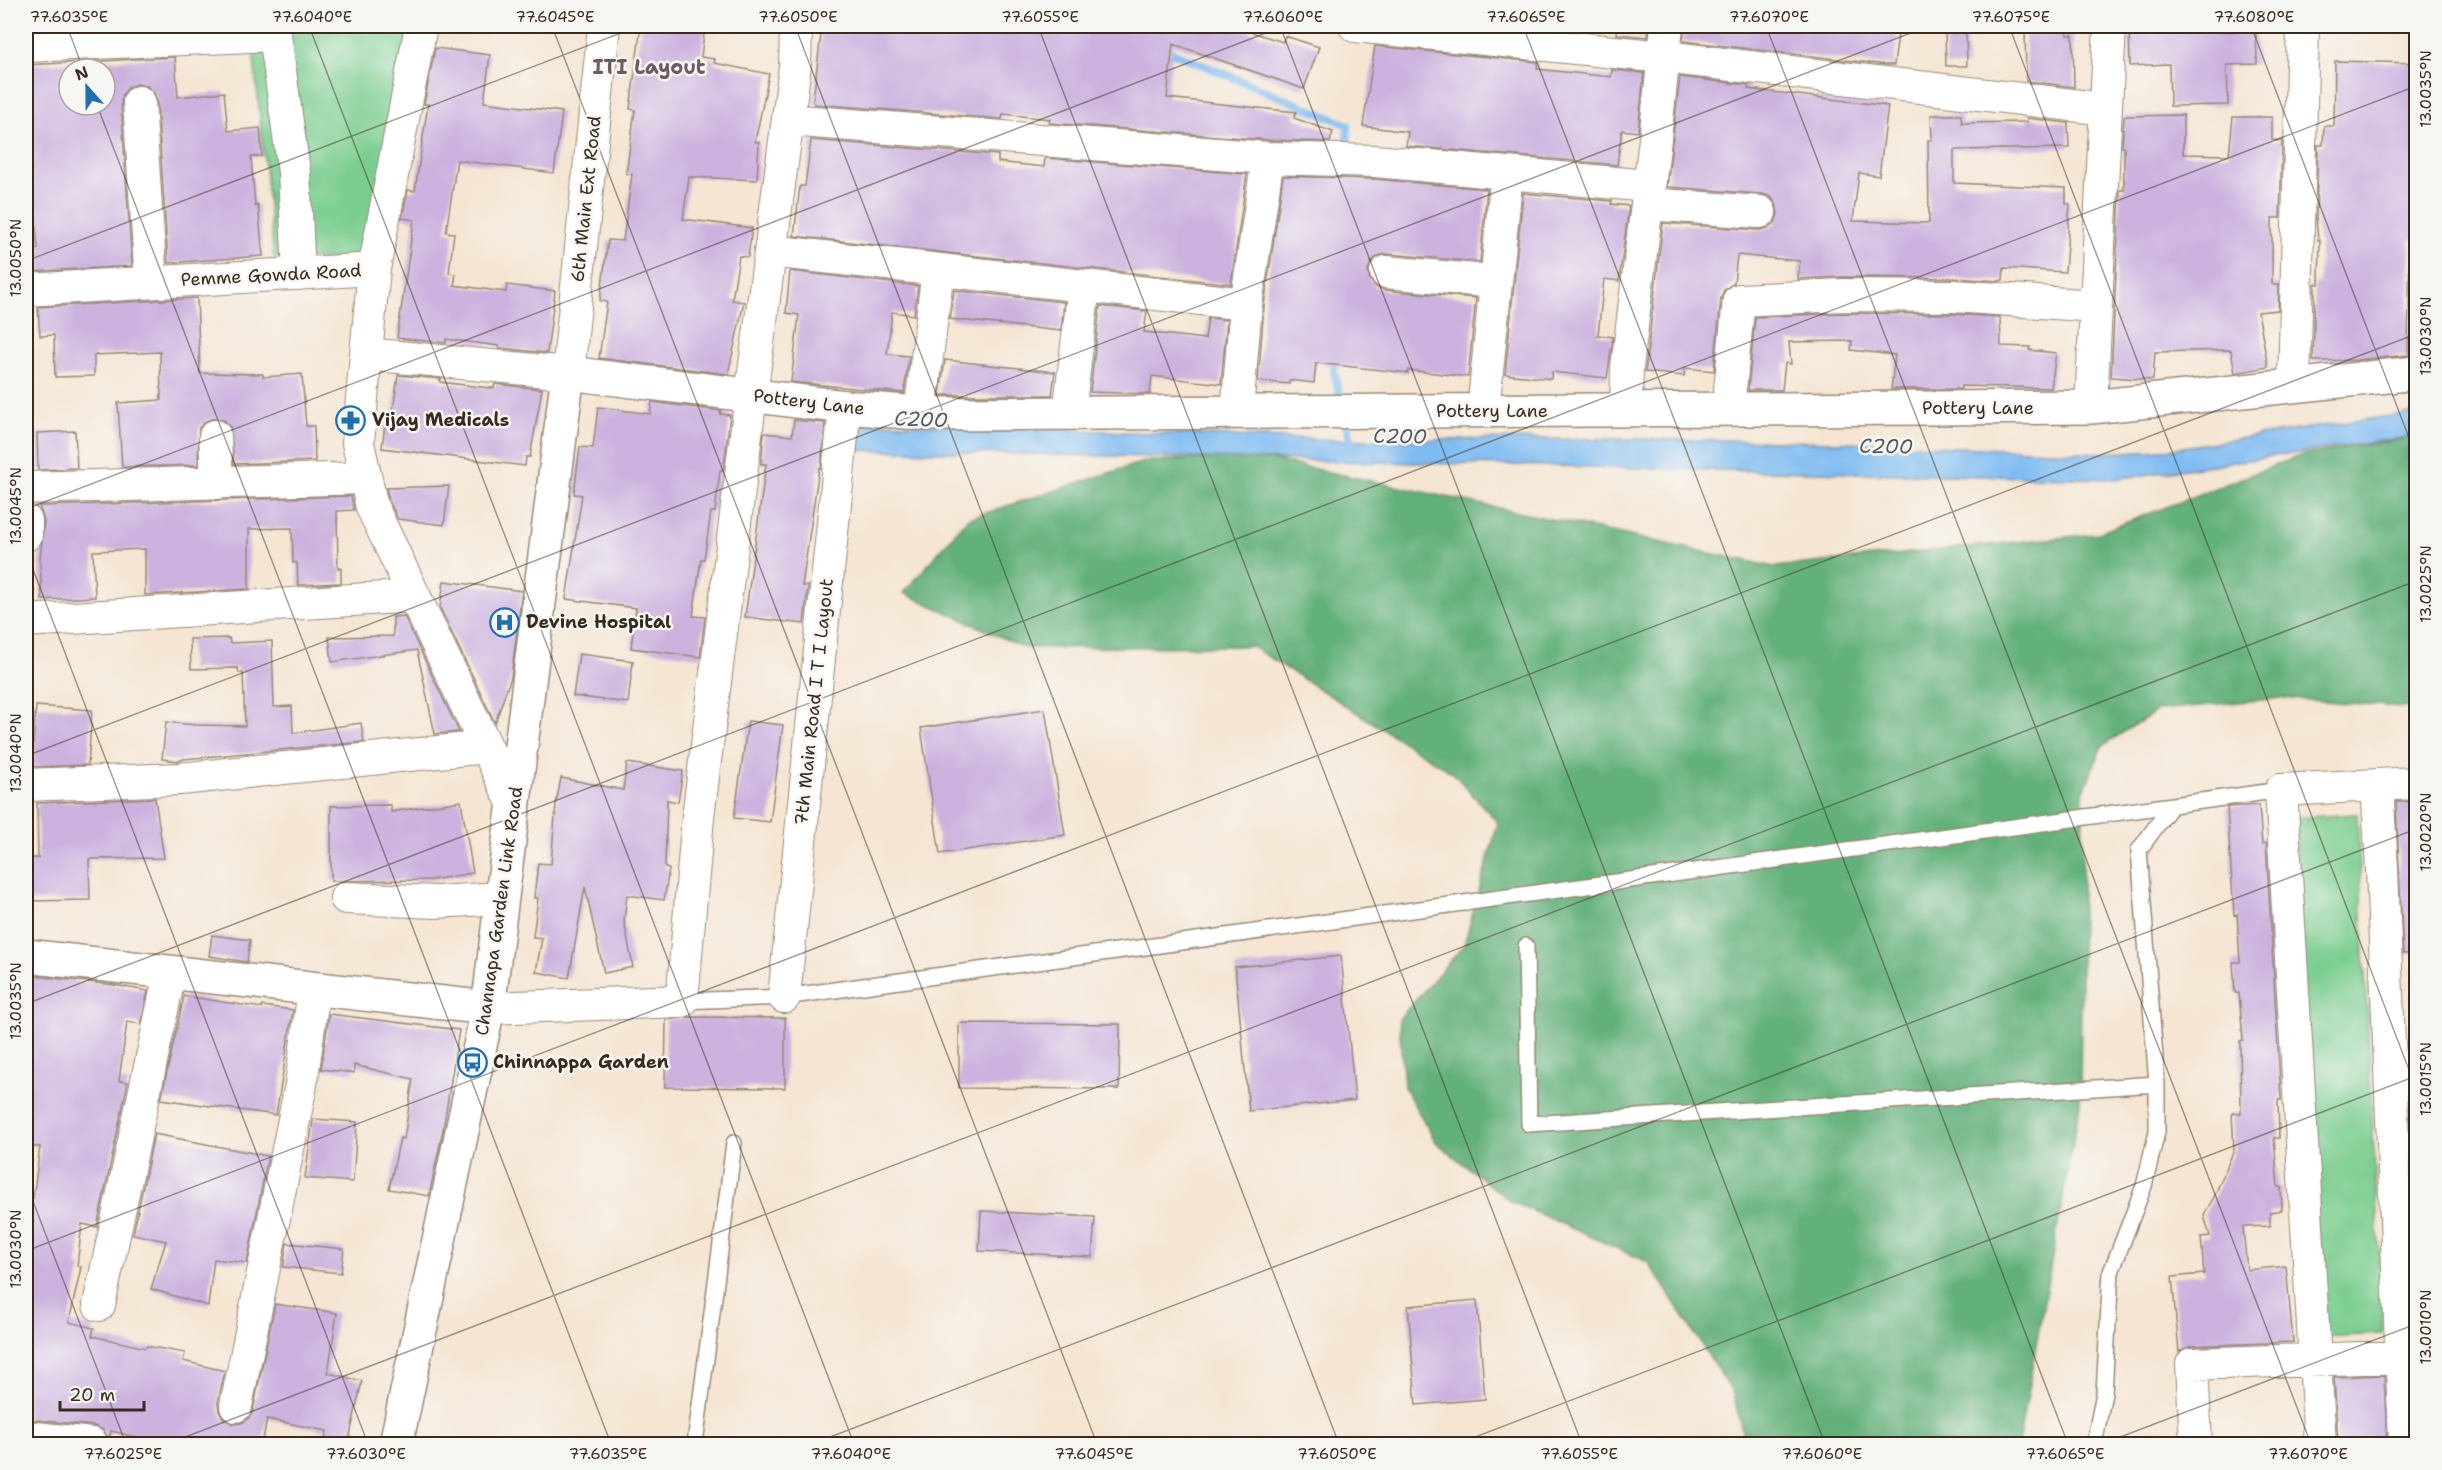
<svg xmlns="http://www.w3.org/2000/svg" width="2442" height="1470" viewBox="0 0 2442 1470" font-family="'Shantell Sans',sans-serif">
<rect width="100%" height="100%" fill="#f6f6f2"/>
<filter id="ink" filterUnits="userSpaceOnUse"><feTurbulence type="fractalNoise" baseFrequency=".0167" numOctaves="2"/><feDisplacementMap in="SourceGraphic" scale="12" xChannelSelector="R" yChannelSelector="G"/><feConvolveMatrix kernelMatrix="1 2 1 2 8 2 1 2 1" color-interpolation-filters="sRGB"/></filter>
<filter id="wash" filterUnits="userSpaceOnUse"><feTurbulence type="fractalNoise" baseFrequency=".008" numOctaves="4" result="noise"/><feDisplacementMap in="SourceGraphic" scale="24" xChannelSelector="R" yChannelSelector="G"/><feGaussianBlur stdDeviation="1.35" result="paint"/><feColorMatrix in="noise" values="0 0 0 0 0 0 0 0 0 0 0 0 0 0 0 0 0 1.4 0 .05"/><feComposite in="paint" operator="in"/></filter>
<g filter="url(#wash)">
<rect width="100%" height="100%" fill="#f5e5d2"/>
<path fill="#7bce90" stroke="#5b7c57" stroke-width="1.5" d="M 258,26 L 411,26 L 384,260 L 274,258 L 251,28 Z
M 2357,814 L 2383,1334 L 2319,1337 L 2293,818 Z"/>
<path fill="#64b17a" stroke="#506e4c" stroke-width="1.5" d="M 2416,437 L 2416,708 L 2281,698 L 2158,710 L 2102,746 L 2083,793 L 2080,1104 L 2018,1444 L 1745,1444 L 1733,1393 L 1648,1262 L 1510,1201 L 1436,1142 L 1404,1087 L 1399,1019 L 1464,945 L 1498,823 L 1453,773 L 1251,646 L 1025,648 L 904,593 L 967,519 L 1146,461 L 1259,457 L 1775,567 L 2096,534 L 2302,455 Z"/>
<path fill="#7fbcf2" stroke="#5d7388" stroke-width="1.5" d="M 2416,412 L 2416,436 L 2115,479 L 852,450 L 854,422 L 1340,440 L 1632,439 L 1843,442 L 2099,453 L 2163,450 Z"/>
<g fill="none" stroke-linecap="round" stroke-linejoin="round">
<path stroke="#7fbcf2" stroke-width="8" d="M 1162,48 L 1348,125 L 1345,189
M 1335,354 L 1334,371 L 1342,406
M 1345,419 L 1353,450"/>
</g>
<g id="blocks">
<path fill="#ccb2df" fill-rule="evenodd" d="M 641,26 L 705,26 L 701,57 L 715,59 L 714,63 L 769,74 L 755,142 L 759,142 L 757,180 L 689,177 L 683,219 L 752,228 L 748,257 L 739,256 L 732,300 L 744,302 L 728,374 L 599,358 L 607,302 L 600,301 L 608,240 L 623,241 L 632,174 L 626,174 L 635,110 L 630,109 Z
M 822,26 L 1096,26 L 1136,31 L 1131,29 L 1131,26 L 1232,26 L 1283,42 L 1285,36 L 1319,47 L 1304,89 L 1173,44 L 1167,98 L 1296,112 L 1294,118 L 1333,132 L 1330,142 L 1269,140 L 1049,123 L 1050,119 L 1003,114 L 1002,119 L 815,104 L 813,101 Z
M 1618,26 L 1649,26 L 1648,37 L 1617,34 Z
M 1685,26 L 1899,26 L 1894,65 L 1887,65 L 1683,41 Z
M 2025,26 L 2066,26 L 2067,35 L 2073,35 L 2074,87 L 2026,81 Z
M 2129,26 L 2222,26 L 2222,31 L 2256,31 L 2257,64 L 2227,65 L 2228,105 L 2170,106 L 2169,64 L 2130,66 Z
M 1945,33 L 1966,33 L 1967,66 L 1946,66 Z
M 1375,46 L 1538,62 L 1537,69 L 1611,77 L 1612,70 L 1644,73 L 1638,132 L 1622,130 L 1617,165 L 1406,146 L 1408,132 L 1363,126 Z
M 435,48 L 490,55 L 484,102 L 562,112 L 554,173 L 457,160 L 446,232 L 454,233 L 449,273 L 456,274 L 454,285 L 506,292 L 507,285 L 555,291 L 547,353 L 499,348 L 499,346 L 446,339 L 446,343 L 397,338 L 414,220 L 402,218 L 408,190 L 415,191 L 428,104 L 424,104 Z
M 175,57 L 178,97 L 224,92 L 228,131 L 260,128 L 262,156 L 251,157 L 255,206 L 258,205 L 263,256 L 168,263 L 157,101 L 154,93 L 147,86 L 137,84 L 129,87 L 123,94 L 121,103 L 132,266 L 27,272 L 26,250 L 38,249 L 26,116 L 30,116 L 26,65 ZM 69,69 L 105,69 L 105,105 L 69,105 Z
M 2335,61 L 2416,63 L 2416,239 L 2410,239 L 2408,355 L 2356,360 L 2313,361 L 2315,284 L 2319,284 L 2320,240 L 2318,240 L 2316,218 L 2318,145 L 2323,145 L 2324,126 L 2334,126 Z
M 1680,77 L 1749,85 L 1748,89 L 1888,106 L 1879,176 L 1859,173 L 1853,221 L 1929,223 L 1928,140 L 1932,140 L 1931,115 L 1961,115 L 1962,123 L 2027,122 L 2027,118 L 2068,123 L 2069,148 L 1954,150 L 1954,183 L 2066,188 L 2066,204 L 2070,204 L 2065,272 L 2004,268 L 2003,280 L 1999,281 L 1954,278 L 1843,277 L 1798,279 L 1800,261 L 1737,255 L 1734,283 L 1724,290 L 1721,298 L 1714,371 L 1685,368 L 1684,376 L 1645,372 L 1663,223 L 1759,230 L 1768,228 L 1775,223 L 1778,214 L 1776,204 L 1771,197 L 1762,194 L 1667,187 Z
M 2183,115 L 2183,154 L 2229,155 L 2233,117 L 2272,117 L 2272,140 L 2282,141 L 2280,218 L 2272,218 L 2272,284 L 2279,284 L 2278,310 L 2258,312 L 2268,367 L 2235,373 L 2231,350 L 2155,352 L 2153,380 L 2111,377 L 2120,190 L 2124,190 L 2124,147 L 2122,147 L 2124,116 Z
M 811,140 L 998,155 L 998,162 L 1044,167 L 1045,158 L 1247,174 L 1231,284 L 794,236 L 800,186 L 805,186 Z
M 1283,176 L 1374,179 L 1487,189 L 1480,262 L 1387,254 L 1378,256 L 1371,262 L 1368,270 L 1370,280 L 1376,287 L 1384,290 L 1476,298 L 1468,377 L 1408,370 L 1408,373 L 1316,363 L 1314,383 L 1289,380 L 1289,384 L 1258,381 L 1264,306 Z
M 1523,193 L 1612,201 L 1611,204 L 1629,206 L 1619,281 L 1604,279 L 1598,335 L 1613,337 L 1607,378 L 1552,372 L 1551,379 L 1505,374 Z
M 790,271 L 918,286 L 914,315 L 892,312 L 887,354 L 909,356 L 904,393 L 791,382 L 799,315 L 786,313 Z
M 954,290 L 1064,302 L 1061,331 L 950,319 Z
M 197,298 L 200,373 L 263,374 L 263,377 L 302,374 L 306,426 L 314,426 L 315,461 L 234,464 L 230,427 L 224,420 L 215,418 L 206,421 L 199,428 L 198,465 L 122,467 L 118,403 L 161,400 L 160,352 L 94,355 L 94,376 L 55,377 L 54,335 L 40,336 L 38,307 Z
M 1100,306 L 1147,311 L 1144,332 L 1205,339 L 1208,318 L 1227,320 L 1221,384 L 1152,376 L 1150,394 L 1090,392 Z
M 1843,313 L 1953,314 L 2000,317 L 2001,346 L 2030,347 L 2029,350 L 2056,353 L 2051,388 L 1961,386 L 1961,389 L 1891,389 L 1895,355 L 1851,350 L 1852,341 L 1789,342 L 1791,364 L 1785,363 L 1782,390 L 1748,390 L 1755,317 Z
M 945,360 L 1055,372 L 1052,395 L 940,395 Z
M 398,375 L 441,379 L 440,382 L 489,388 L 494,388 L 495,384 L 542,389 L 530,457 L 526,457 L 525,466 L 382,448 L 386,417 L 392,418 Z
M 652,402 L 721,411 L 720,414 L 730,415 L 725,459 L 723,470 L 720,470 L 715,512 L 711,512 L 704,559 L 701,559 L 693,616 L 705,617 L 700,657 L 631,648 L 636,608 L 566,599 L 582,495 L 574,494 L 580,447 L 593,448 L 598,407 L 650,414 Z
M 794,420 L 825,423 L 821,468 L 819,468 L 802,586 L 808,586 L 804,624 L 745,617 L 766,464 L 761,464 L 764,433 L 792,436 Z
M 75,431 L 77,468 L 38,470 L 37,433 Z
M 449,486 L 444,525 L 398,519 L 389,501 L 386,488 Z
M 351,496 L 354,510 L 337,511 L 338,568 L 341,568 L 341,583 L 298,585 L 297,563 L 293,563 L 292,528 L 249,529 L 249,589 L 145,595 L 145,549 L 93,551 L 95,597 L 42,600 L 40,559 L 44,521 L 39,506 Z
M 444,581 L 522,591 L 511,677 L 495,723 L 440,608 Z
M 404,616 L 458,730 L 459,732 L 435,734 L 417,650 L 332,662 L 329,637 L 393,636 L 393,617 Z
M 229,638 L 230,643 L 272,641 L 274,707 L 292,706 L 293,733 L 361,723 L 364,742 L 184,759 L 179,761 L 162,759 L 166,722 L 196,725 L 245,726 L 243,673 L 239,673 L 238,668 L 191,669 L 190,639 Z
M 579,654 L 633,661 L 628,703 L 573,696 Z
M 36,706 L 92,710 L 88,765 L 31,767 Z
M 1045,709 L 1065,835 L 940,854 L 921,728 Z
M 748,721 L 783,725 L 770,822 L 734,818 Z
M 627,763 L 683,771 L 678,802 L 667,800 L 665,868 L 669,869 L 664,900 L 627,895 L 624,921 L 633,967 L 604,973 L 585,887 L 569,978 L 536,972 L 542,938 L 533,937 L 538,898 L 534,898 L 538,863 L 551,864 L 556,804 L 561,778 L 623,790 Z
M 155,798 L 164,858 L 89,859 L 90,900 L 26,901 L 26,859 L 38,858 L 37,803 Z
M 461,801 L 473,873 L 432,880 L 331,881 L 331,806 L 391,805 L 391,812 Z
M 2416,801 L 2416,953 L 2403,954 L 2396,802 Z
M 2259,805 L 2262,844 L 2266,843 L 2281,1100 L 2278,1100 L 2279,1138 L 2274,1138 L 2278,1187 L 2281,1187 L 2282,1210 L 2270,1212 L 2270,1226 L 2243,1227 L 2247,1270 L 2286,1266 L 2293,1342 L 2191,1346 L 2179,1352 L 2172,1277 L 2204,1274 L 2201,1237 L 2210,1236 L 2204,1215 L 2214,1197 L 2234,1150 L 2232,1113 L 2241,1113 L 2240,1041 L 2243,1040 L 2239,993 L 2235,993 L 2233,962 L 2240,962 L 2237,914 L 2234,915 L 2227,807 Z
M 212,935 L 250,940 L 247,962 L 209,956 Z
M 1341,956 L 1355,1100 L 1249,1111 L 1235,967 Z
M 26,975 L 114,985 L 148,991 L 141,1024 L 127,1022 L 119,1081 L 128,1082 L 97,1227 L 82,1224 L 77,1266 L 81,1267 L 69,1322 L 94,1328 L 92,1336 L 146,1348 L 147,1346 L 185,1353 L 183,1361 L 225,1371 L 218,1402 L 219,1411 L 224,1419 L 233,1424 L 242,1423 L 250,1417 L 253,1410 L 275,1304 L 337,1313 L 328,1373 L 362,1381 L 348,1444 L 324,1444 L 327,1431 L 267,1419 L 262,1444 L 163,1444 L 111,1431 L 109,1438 L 103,1430 L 94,1426 L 26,1419 L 26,1198 L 33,1199 L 40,1147 L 26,1146 Z
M 184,996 L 262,1008 L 262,1006 L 293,1010 L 276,1115 L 161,1099 Z
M 329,1014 L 459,1030 L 443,1130 L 429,1196 L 389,1189 L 400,1138 L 404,1139 L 413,1079 L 354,1065 L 354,1073 L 321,1069 Z
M 690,1017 L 785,1018 L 785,1088 L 665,1087 L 666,1020 Z
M 959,1023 L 1120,1024 L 1119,1089 L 959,1088 Z
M 313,1119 L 357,1122 L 353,1182 L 305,1178 Z
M 154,1134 L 268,1156 L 247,1263 L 214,1259 L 208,1306 L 151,1289 L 166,1241 L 133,1234 Z
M 981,1211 L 1095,1217 L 1092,1257 L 979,1251 Z
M 287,1243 L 344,1249 L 341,1273 L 283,1267 Z
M 1477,1300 L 1485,1399 L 1416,1405 L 1408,1306 Z
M 2384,1375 L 2387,1444 L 2338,1444 L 2334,1377 Z"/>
</g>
</g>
<g filter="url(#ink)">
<use href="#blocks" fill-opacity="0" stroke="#988878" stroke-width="1.5"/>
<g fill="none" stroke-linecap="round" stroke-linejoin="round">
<defs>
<path id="service" d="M 1526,946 L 1529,1124 L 2157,1084 L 2157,1132 L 2144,1186 L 2111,1272 L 2104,1393 L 2094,1444
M 682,1001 L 784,997 L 2281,790
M 2157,1084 L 2139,850 L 2171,806
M 695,1444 L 734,1143"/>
<path id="minor" d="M 272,26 L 275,35 L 294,172 L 299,274
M 1355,26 L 1664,57 L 2106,109
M 26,46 L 275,35
M 139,102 L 151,282
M 788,120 L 1268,158 L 1375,161 L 1649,186
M 1647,204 L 1760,212
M 770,251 L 1246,304
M 374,269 L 421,26
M 1386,272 L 1496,282
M 26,290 L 374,269 L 366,354 L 568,373 L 604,26
M 366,354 L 358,443 L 372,507 L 514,805
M 2294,386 L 2303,26
M 2091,407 L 2110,26
M 1728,409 L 1739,300 L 1843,295 L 1954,296 L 2096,306
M 1626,410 L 1627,367 L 1655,139 L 1667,26
M 1483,411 L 1507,173
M 1237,412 L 1246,304 L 1268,158
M 920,413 L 938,270
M 1069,413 L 1084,286
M 215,436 L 217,483
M 26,488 L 366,478
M 26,521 L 26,535
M 26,621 L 414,596
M 26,785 L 180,779 L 486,747
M 2377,785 L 2382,868 L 2405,1444
M 346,898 L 436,902 L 502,898
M 784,997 L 845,407
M 488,1008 L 682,1001 L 698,817 L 751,395 L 795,66 L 796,26
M 99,1305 L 170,973
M 236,1406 L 301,1085 L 314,989
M 26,1437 L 92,1444
M 2196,1444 L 2192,1364 L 2416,1356
M 2320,1444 L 2281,790 L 2416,783"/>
<path id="tertiary" d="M 26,956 L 488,1008
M 396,1444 L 488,1008 L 568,373 L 845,407 L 931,414 L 2091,407 L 2416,373"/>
</defs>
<use href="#service" stroke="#988878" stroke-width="18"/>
<use href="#minor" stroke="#988878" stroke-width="34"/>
<use href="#tertiary" stroke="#988878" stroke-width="36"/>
<use href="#service" stroke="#fff" stroke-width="15"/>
<use href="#minor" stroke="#fff" stroke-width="32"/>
<use href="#tertiary" stroke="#fff" stroke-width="33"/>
</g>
</g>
<path fill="none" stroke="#3b2a1e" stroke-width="1.5" stroke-opacity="0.45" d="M 67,26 L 83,69M 309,26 L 854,1444M 552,26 L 1097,1444M 795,26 L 1339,1444M 1038,26 L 1582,1444M 1280,26 L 1825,1444M 1523,26 L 2068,1444M 1766,26 L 2311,1444M 2009,26 L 2416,1088M 2251,26 L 2416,456M 97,105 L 611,1444M 26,261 L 639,26M 26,509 L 1284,26M 26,551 L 368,1444M 26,756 L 1929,26M 26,1004 L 2416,86M 26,1183 L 126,1444M 26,1251 L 2416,334M 167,1444 L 2416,581M 812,1444 L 2416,829M 1457,1444 L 2416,1076M 2102,1444 L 2416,1324"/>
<defs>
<symbol id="pharmacy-ring" viewBox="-11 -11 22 22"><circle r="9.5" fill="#f6f6f2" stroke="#1f6fb2" stroke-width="1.5"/><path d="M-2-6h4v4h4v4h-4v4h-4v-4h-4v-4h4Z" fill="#1f6fb2"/></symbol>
<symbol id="hospital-ring" viewBox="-11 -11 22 22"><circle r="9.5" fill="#f6f6f2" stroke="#1f6fb2" stroke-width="1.5"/><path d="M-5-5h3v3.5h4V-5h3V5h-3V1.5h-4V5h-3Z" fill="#1f6fb2"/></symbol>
<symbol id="bus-ring" viewBox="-11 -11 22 22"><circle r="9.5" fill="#f6f6f2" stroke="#1f6fb2" stroke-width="1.5"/><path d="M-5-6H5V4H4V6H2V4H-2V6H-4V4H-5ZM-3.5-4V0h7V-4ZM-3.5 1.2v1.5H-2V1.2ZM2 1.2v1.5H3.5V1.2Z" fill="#1f6fb2"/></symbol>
</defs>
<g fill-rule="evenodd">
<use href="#pharmacy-ring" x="334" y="404" width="33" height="33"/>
<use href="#hospital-ring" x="488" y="606" width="33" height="33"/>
<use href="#bus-ring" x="456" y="1046" width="33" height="33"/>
</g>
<g text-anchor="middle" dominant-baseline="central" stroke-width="5" stroke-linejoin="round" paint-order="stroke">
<g font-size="18" fill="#3b2a1e" stroke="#f6f6f2">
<text transform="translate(586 199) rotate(-84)">6th Main Ext Road</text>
<text transform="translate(271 275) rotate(-3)">Pemme Gowda Road</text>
<text transform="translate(809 402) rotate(7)">Pottery Lane</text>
<text x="1978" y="408">Pottery Lane</text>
<text x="1492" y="411">Pottery Lane</text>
<text transform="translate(814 702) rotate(-84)">7th Main Road I T I Layout</text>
<text transform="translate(499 911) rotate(-82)">Channapa Garden Link Road</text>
</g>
<g font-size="18" font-weight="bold" fill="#3b2a1e" stroke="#f6f6f2" text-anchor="start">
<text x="372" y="420">Vijay Medicals</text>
<text x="526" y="622">Devine Hospital</text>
<text x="493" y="1062">Chinnappa Garden</text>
</g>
<g font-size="20" font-weight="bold" fill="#6e5a62" stroke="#f6f6f2">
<text x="649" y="67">ITI Layout</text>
</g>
<g font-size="20" font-style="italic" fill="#4f565e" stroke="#f6f6f2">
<text transform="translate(921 419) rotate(2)">C200</text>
<text transform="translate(1400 436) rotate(1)">C200</text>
<text transform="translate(1886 446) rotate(1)">C200</text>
</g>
</g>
<rect width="2442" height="1470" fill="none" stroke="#f6f6f2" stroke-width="66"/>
<g transform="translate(87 87) rotate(339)"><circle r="28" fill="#f6f6f2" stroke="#aba49d" stroke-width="1.5"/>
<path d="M0-4.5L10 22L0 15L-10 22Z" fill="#1f6fb2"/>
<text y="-9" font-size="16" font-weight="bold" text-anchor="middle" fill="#3b2a1e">N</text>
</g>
<path d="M60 1401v9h84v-9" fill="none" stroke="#3b2a1e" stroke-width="3"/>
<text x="69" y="1401" font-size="18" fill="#3b2a1e" stroke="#f6f6f2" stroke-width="4.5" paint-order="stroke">20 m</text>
<rect x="33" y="33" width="2376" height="1404" fill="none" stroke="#3b2a1e" stroke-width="2"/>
<g font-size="15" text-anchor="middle" fill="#3b2a1e">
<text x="69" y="22">77.6035°E</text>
<text x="312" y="22">77.6040°E</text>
<text x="555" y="22">77.6045°E</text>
<text x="798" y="22">77.6050°E</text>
<text x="1040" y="22">77.6055°E</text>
<text x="1283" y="22">77.6060°E</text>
<text x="1526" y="22">77.6065°E</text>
<text x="1769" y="22">77.6070°E</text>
<text x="2011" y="22">77.6075°E</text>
<text x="2254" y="22">77.6080°E</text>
<text transform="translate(2426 89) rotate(-90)" y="5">13.0035°N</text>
<text transform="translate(16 258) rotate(-90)" y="5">13.0050°N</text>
<text transform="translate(2426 336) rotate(-90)" y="5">13.0030°N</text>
<text transform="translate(16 506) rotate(-90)" y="5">13.0045°N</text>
<text transform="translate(2426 584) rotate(-90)" y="5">13.0025°N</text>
<text transform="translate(16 753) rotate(-90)" y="5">13.0040°N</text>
<text transform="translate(2426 832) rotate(-90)" y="5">13.0020°N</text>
<text transform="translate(16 1001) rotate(-90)" y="5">13.0035°N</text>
<text transform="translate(2426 1079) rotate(-90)" y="5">13.0015°N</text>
<text transform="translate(16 1249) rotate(-90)" y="5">13.0030°N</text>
<text transform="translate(2426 1327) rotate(-90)" y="5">13.0010°N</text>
<text x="123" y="1459">77.6025°E</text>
<text x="366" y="1459">77.6030°E</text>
<text x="608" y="1459">77.6035°E</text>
<text x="851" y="1459">77.6040°E</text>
<text x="1094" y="1459">77.6045°E</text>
<text x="1337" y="1459">77.6050°E</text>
<text x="1579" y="1459">77.6055°E</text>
<text x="1822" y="1459">77.6060°E</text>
<text x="2065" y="1459">77.6065°E</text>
<text x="2308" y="1459">77.6070°E</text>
</g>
</svg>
